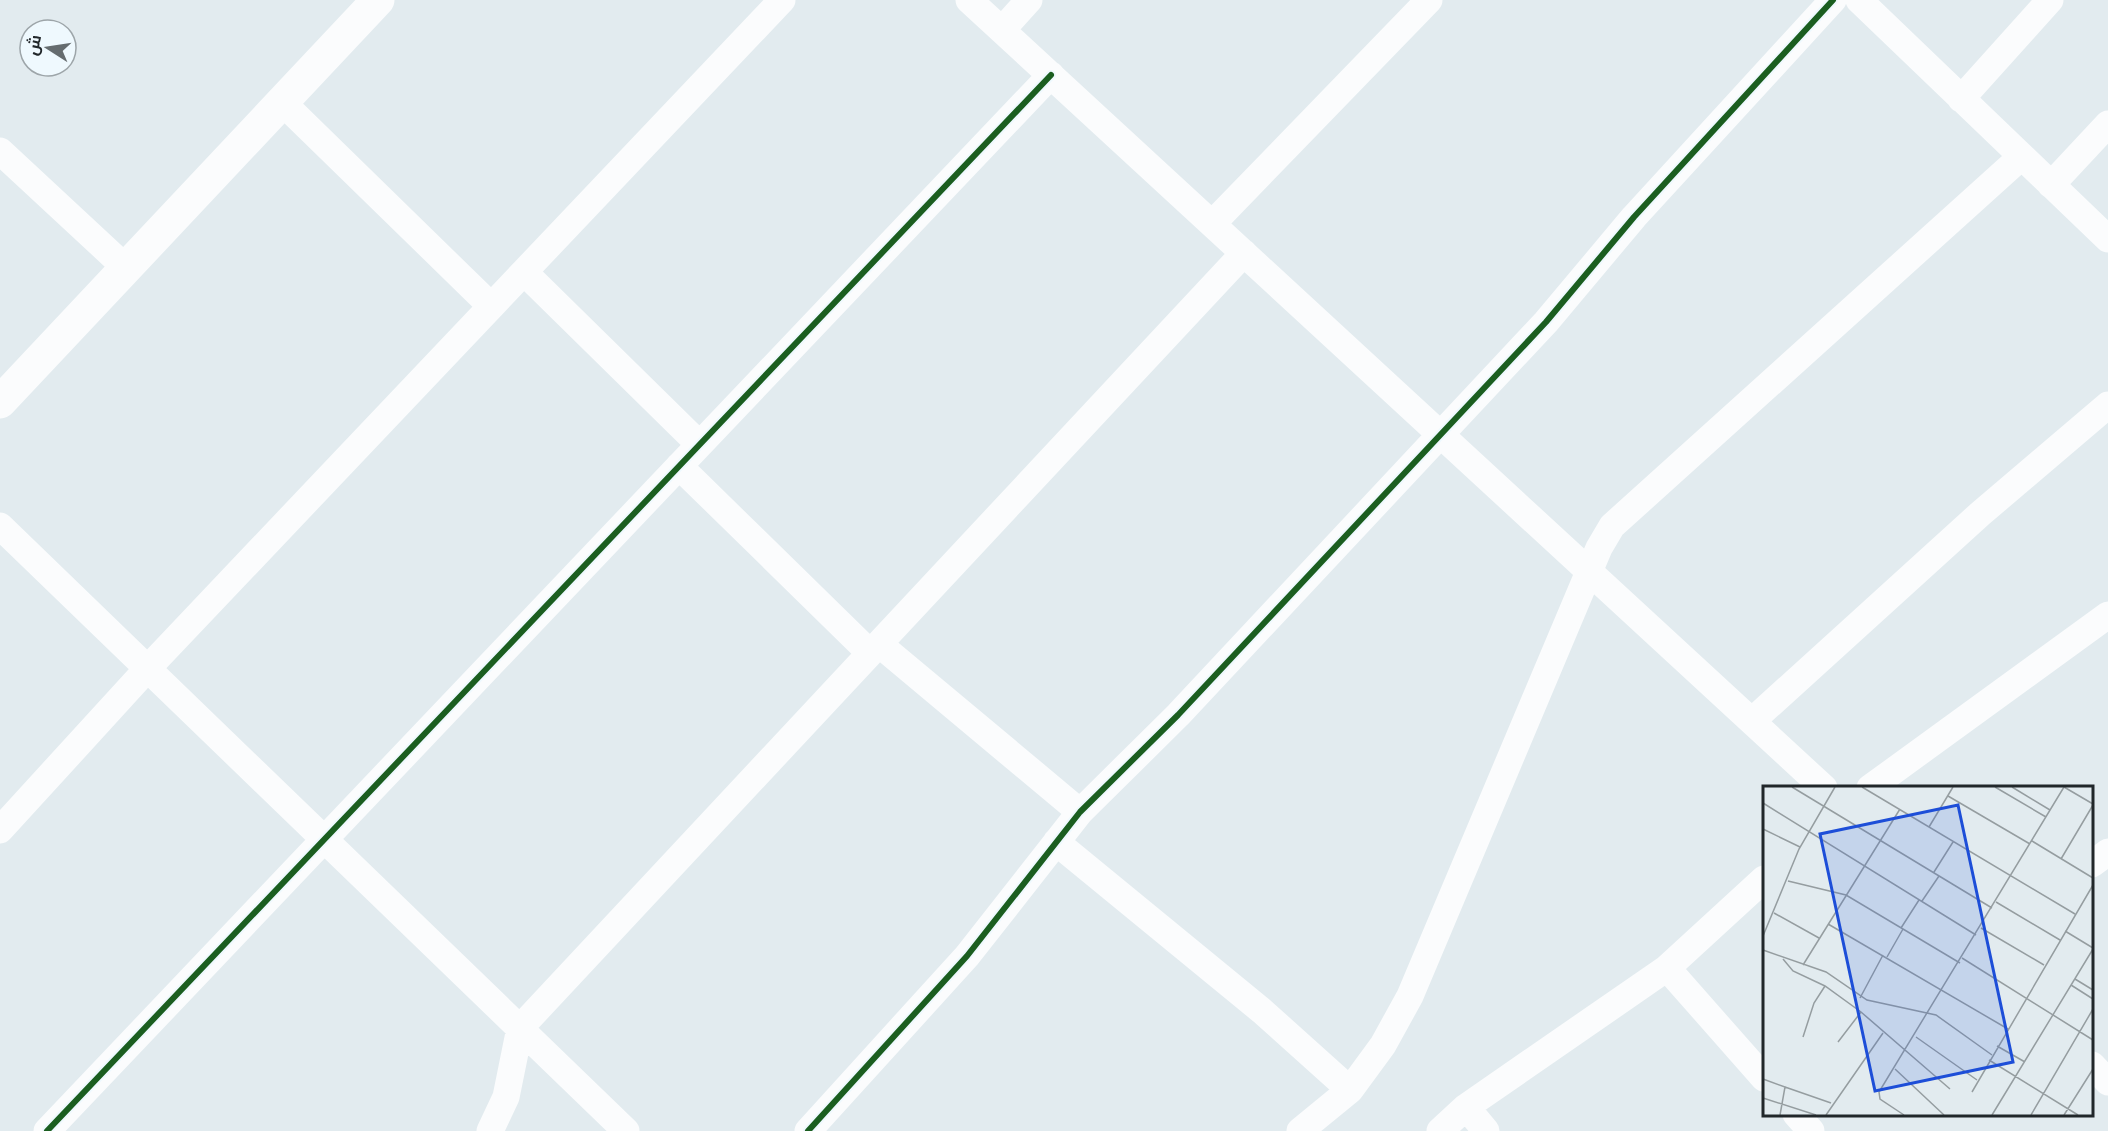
<svg xmlns="http://www.w3.org/2000/svg" width="2108" height="1131" viewBox="0 0 2108 1131" font-family="Helvetica,Cairo,sans-serif">
<rect width="100%" height="100%" fill="#e2ebef"/>
<g fill="none" stroke-linecap="round" stroke-linejoin="round">
<path stroke="#fbfcfd" stroke-width="27" d="M 969,0 L 1824,788
M 1859,0 L 2108,239
M 1002,30 L 1029,0
M 1961,99 L 2050,0
M 282,102 L 491,306
M 0,151 L 126,268
M 2051,185 L 2108,124
M 1212,224 L 1429,0
M 524,272 L 699,444
M 679,466 L 870,653
M 0,526 L 626,1131
M 879,644 L 1080,812
M 1752,721 L 1980,514 L 2108,405
M 1870,788 L 2108,615
M 0,830 L 148,668 L 782,0
M 1056,842 L 1262,1011 L 1350,1090
M 2092,864 L 2108,852
M 1667,968 L 1764,1078
M 2092,1065 L 2108,1082
M 1466,1107 L 1486,1131
M 1796,1114 L 1811,1131
M 47,1131 L 1051,75
M 490,1131 L 506,1097 L 520,1028 L 1244,253
M 808,1131 L 967,956 L 1080,812 L 1178,715 L 1546,322 L 1634,217 L 1833,0
M 1300,1131 L 1350,1090 L 1383,1045 L 1410,996 L 1599,548 L 1612,526 L 2021,157
M 1440,1131 L 1466,1107 L 1667,968 L 1764,879"/>
<path stroke="#fbfcfd" stroke-width="33" d="M 0,402 L 378,0"/>
<defs>
<path id="cycleway" d="M 47,1131 L 1051,75
M 808,1131 L 967,956 L 1080,812 L 1178,715 L 1546,322 L 1634,217 L 1833,0"/>
</defs>
<use href="#cycleway" stroke="#eff9fe" stroke-width="10"/>
<use href="#cycleway" stroke="#1b5e20" stroke-width="6"/>
</g>
<g transform="translate(1763 786)">
<rect width="330" height="330" fill="#e2ebef"/>
<path fill="none" stroke="#959da0" stroke-width="1.5" d="M 29,1 L 229,122M 99,1 L 312,128M 232,1 L 283,31M 249,1 L 287,24M 301,1 L 330,18M 185,10 L 267,58M 0,17 L 213,149M 166,41 L 190,1M 0,43 L 37,61M 269,55 L 330,92M 298,73 L 330,19M 171,86 L 190,56M 25,95 L 83,109 L 197,177M 159,115 L 176,90M 233,116 L 297,154M 11,127 L 56,152M 65,138 L 245,243M 138,142 L 156,114M 218,142 L 281,179M 302,145 L 330,162M 0,150 L 36,63 L 72,1M 0,164 L 63,186 L 104,214 L 173,229 L 229,269M 124,171 L 140,143M 199,172 L 330,254M 20,173 L 30,185 L 62,200 L 98,226 L 187,303M 40,179 L 137,23M 312,193 L 330,204M 308,199 L 330,213M 97,212 L 120,169M 40,251 L 51,217 L 62,200M 153,251 L 214,294M 75,256 L 98,226M 234,260 L 262,276M 226,274 L 315,329M 132,283 L 181,329M 0,293 L 22,301 L 17,329M 22,301 L 68,317M 209,306 L 330,99M 0,312 L 53,329M 63,329 L 120,247M 141,329 L 117,313 L 116,306 L 301,1M 229,329 L 330,163M 268,329 L 330,223M 301,329 L 330,283"/>
<path fill="#1d4ed8" fill-opacity="0.15" stroke="#1d4ed8" stroke-width="3" d="M 195,19 L 250,276 L 112,305 L 57,48 Z"/>
<rect width="330" height="330" fill="none" stroke="#21272a" stroke-width="3"/>
</g>
<g transform="translate(48 48) rotate(282)"><circle r="28" fill="#eff9fe" stroke="#9da5a9" stroke-width="1.5"/>
<path d="M0-4.5L10 22L0 15L-10 22Z" fill="#656c6f"/>
<text y="-9" font-size="16" font-weight="bold" text-anchor="middle" fill="#21272a">ش</text>
</g>
</svg>
